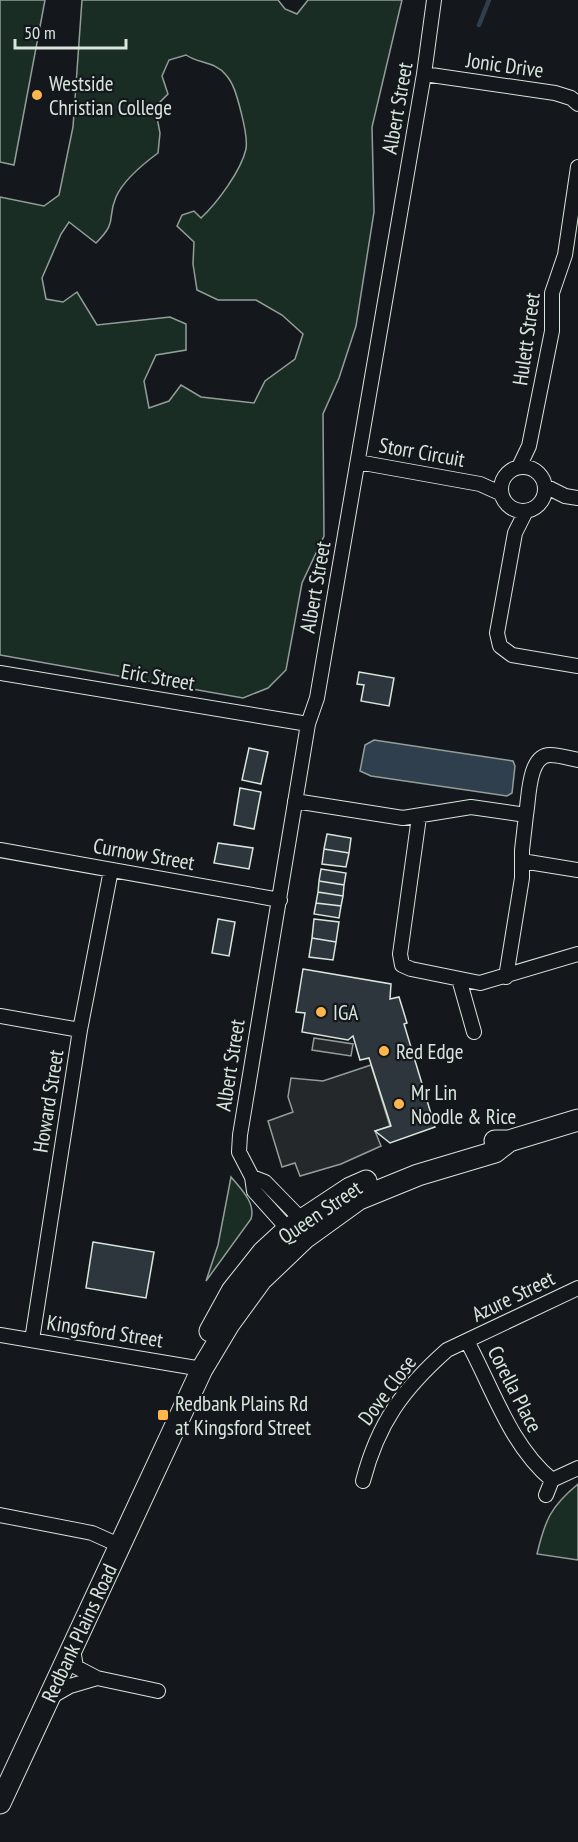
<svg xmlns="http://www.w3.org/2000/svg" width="578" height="1842" viewBox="0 0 578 1842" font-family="'PT Sans Narrow',sans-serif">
<rect width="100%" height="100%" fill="#14181c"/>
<path fill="#1a2d24" stroke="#939e99" stroke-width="1.5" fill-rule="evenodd" d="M 0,0 L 45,0 L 14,165 L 0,162 Z
M 82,0 L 278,0 L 285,9 L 297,14 L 308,0 L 402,0 L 372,127 L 374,212 L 356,326 L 339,378 L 323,414 L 324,536 L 302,583 L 286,670 L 268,688 L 243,698 L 0,655 L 0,197 L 44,206 L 59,195 L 73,127 ZM 186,55 C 199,64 215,61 226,75 C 234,84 237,97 240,108 C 243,120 248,137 246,149 C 241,171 217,203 201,218 L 194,211 L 182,215 L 177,226 L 194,242 L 193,264 L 197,290 L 218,300 L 256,300 L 282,315 L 303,334 L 295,359 L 265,381 L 254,403 L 201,397 L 181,385 L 169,401 L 149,408 L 144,381 L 156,355 L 186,350 L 186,324 L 170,317 L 97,325 L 77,292 L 63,302 L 46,299 L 42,278 L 61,234 L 69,222 L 96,243 C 119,220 106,220 116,197 C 124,179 143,164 158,153 L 160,133 L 155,107 L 168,94 L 162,76 L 169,60 Z
M 231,1177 C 241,1189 256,1203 251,1219 L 206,1281 L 218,1245 Z
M 578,1484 L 578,1560 L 537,1554 C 545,1520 551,1506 578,1484 Z"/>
<path fill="#24282b" stroke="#939e99" stroke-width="1.5" d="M 314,1038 L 353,1044 L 351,1056 L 312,1050 Z
M 371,1065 L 390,1126 L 375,1131 L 381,1146 L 341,1164 L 300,1176 L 295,1163 L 282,1167 L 268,1121 L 293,1112 L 288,1097 L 291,1078 L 323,1081 Z"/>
<path fill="#2f3f4d" stroke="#939e99" stroke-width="1.5" d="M 374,740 L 513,761 L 515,766 L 512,793 L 507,796 L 371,776 L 360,771 L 365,745 Z"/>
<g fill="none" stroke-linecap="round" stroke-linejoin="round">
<path stroke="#2f3f4d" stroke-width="4.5" d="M 479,25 L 489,0"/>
</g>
<path fill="#2c363c" stroke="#d8e6dc" stroke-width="1.5" d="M 359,672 L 394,678 L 389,706 L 361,701 L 364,685 L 357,684 Z
M 249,748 L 268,752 L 261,784 L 242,780 Z
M 240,788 L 261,792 L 254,829 L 234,825 Z
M 327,834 L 351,838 L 349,853 L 324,849 Z
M 218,843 L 253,848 L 249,869 L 214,863 Z
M 324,849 L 349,853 L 346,867 L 322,864 Z
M 321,869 L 346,873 L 344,885 L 319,881 Z
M 319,881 L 344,885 L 343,896 L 318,892 Z
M 318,892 L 343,896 L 341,906 L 316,903 Z
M 316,903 L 341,906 L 339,918 L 314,914 Z
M 218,919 L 235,922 L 229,956 L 212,953 Z
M 314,919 L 339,922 L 336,942 L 312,938 Z
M 312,938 L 336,942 L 333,960 L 309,957 Z
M 303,969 L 391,984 L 390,999 L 399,997 L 407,1023 L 404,1024 L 435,1127 L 390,1143 L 375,1131 L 391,1126 L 369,1058 L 360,1060 L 353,1036 L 348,1040 L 302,1032 L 305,1013 L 296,1012 Z
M 93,1242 L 154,1252 L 146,1298 L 86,1288 Z"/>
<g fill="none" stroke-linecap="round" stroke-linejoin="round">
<defs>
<path id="street" d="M 424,74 L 555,93 L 571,98 L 578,104
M 358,462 L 480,484 L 500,493
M501 489a22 22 0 1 1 44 0a22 22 0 1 1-44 0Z
M 519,467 L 529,446 L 552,331 L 552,293 L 565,255 L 578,167
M 545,486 L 565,496 L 578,498
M 526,511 L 515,533 L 497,633 L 500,646 L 512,655 L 578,666
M 0,673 L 308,724
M 295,801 L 403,818 L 471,807 L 526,815 C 529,799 528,755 550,755 C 559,755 569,758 578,760
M 419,817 L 400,954 L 402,965 L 411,969 L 480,983 L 578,954
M 0,850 L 280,900
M 522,861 L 578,870
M 506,977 L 522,878 L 522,850 L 526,815
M 459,979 L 474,1032
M 0,1016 L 80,1030
M 252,1177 L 265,1182 L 303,1221 L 303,1226
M 294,1233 L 288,1229 L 254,1191 L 252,1177 L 239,1152 L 240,1135 L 308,724 L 317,698 L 424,74 L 434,0
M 0,1335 L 202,1369
M 32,1340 L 80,1030 L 111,870
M 467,1341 C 493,1389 510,1445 552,1480
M 363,1481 C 378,1423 403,1389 447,1350 L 578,1288
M 546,1495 L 552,1480 L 578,1468
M 0,1515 L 92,1533 L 121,1546
M 97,1678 L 158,1691
M 49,1698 L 70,1686 L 97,1678 L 76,1667 L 73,1649"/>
<path id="primary" d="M 495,1141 L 509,1141 L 578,1120
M 210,1331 L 232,1291 L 263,1252 L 288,1229 L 350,1188 L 366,1181
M 0,1803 L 202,1369 L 229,1324 L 261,1280 L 305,1238 L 359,1199 L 418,1175 L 495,1152 L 509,1141"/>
</defs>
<use href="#street" stroke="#d8e6dc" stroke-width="16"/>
<use href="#primary" stroke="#d8e6dc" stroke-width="23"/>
<use href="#street" stroke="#14181c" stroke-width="14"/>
<use href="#primary" stroke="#14181c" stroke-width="21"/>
</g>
<g fill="#ffb74d" stroke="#14181c" stroke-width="2">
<circle cx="37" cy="95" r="6"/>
<circle cx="321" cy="1012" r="6"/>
<circle cx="384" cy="1051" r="6"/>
<circle cx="399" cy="1104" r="6"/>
<rect x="157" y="1409" width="12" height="12" rx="3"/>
</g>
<g text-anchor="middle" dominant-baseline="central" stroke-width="4.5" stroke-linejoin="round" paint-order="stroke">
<g font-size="21" fill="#d8e6dc" stroke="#14181c">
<text transform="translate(505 65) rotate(8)">Jonic Drive</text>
<text transform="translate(397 108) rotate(-80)">Albert Street</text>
<text transform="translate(526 339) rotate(-82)">Hulett Street</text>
<text transform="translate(422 452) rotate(10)">Storr Circuit</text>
<text transform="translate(315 587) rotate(-80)">Albert Street</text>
<text transform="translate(158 677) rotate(10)">Eric Street</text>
<text transform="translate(144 854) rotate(10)">Curnow Street</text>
<text transform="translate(230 1065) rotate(-81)">Albert Street</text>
<text transform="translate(48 1101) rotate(-81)">Howard Street</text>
<text transform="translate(320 1212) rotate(-34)">Queen Street</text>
<text transform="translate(513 1296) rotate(-26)">Azure Street</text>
<text transform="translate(105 1331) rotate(9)">Kingsford Street</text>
<text transform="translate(515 1389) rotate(63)">Corella Place</text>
<text transform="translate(387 1390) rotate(-53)">Dove Close</text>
<text transform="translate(79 1633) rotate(-65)">Redbank Plains Road</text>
</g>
<g font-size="21" fill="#d8e6dc" stroke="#14181c" text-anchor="start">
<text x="49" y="83">Westside<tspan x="49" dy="24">Christian College</tspan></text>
<text x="333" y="1012">IGA</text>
<text x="396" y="1051">Red Edge</text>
<text x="411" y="1092">Mr Lin<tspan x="411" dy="24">Noodle &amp; Rice</tspan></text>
<text x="175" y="1403">Redbank Plains Rd<tspan x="175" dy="24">at Kingsford Street</tspan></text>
</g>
</g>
<path d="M15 39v9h111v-9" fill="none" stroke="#d8e6dc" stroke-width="3"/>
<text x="24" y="39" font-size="18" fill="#d8e6dc" stroke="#14181c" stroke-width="4.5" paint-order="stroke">50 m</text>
</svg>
